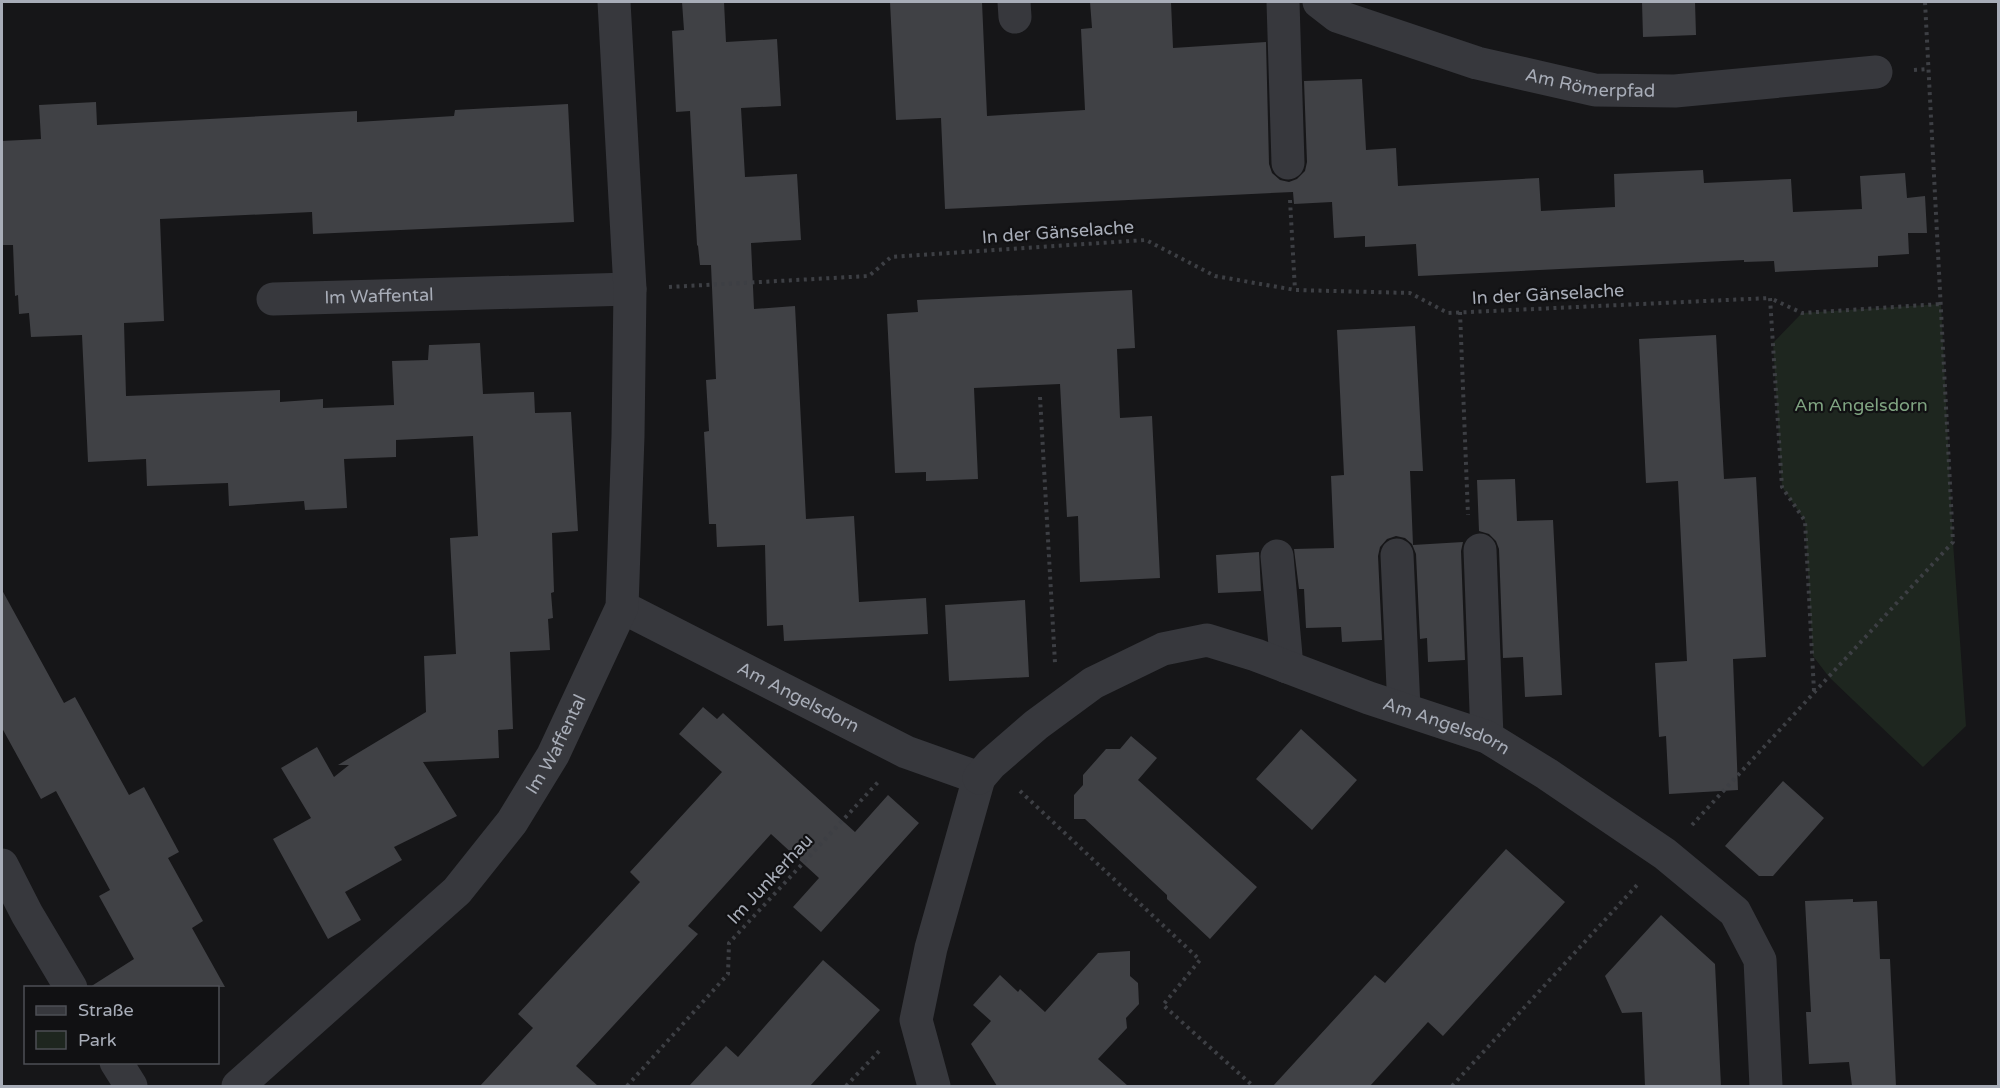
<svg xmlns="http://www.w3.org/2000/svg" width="2000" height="1088" viewBox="0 0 2000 1088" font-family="'Varela Round',sans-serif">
<rect width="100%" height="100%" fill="#161618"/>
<path fill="#1e261f" d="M 1941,304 L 1953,542 L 1966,726 L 1923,767 L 1829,677 L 1813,656 L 1805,521 L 1782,487 L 1773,343 L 1802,313 Z"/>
<path fill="#404145" d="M 682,2 L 724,2 L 726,42 L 777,39 L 781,106 L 741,108 L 745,177 L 797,174 L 801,240 L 751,243 L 754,309 L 795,306 L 806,519 L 854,516 L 859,602 L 926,598 L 928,634 L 784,641 L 783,625 L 767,626 L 765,545 L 717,547 L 716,524 L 709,524 L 704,432 L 709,431 L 706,380 L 716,379 L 711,265 L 700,265 L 698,246 L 697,245 L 690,111 L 676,112 L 672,31 L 684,30 Z
M 890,2 L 982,2 L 987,116 L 1085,110 L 1081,29 L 1092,28 L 1090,2 L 1171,2 L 1173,48 L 1266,42 L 1269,164 L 1272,173 L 1280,180 L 1289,182 L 1297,179 L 1305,171 L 1307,162 L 1304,81 L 1362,79 L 1366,150 L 1396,148 L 1398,186 L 1539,178 L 1541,211 L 1615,207 L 1614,174 L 1703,170 L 1704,183 L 1791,179 L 1793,212 L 1862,209 L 1860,176 L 1905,173 L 1907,198 L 1925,196 L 1927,233 L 1908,233 L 1909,254 L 1878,256 L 1878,267 L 1775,272 L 1774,261 L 1744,262 L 1744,260 L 1418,276 L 1416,244 L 1365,247 L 1365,236 L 1334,238 L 1332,202 L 1294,204 L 1293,192 L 945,209 L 941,118 L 896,120 Z
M 1642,2 L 1695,2 L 1696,35 L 1643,37 Z
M 96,102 L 97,125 L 357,111 L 357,122 L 454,116 L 455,110 L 568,104 L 574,222 L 313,234 L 312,212 L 160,219 L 164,321 L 124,323 L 126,396 L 280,390 L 280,402 L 323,399 L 323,408 L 394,405 L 392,361 L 428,360 L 429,345 L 480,343 L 483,394 L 534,392 L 535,413 L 571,412 L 578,531 L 552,533 L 554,592 L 551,593 L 553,618 L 548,619 L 550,650 L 510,652 L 513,729 L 498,730 L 499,758 L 423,762 L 457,816 L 394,847 L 402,860 L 345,892 L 361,920 L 328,939 L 273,839 L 311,818 L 281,768 L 317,747 L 334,777 L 349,765 L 338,765 L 426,712 L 424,656 L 456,654 L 450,538 L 478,536 L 473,436 L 396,440 L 396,457 L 344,459 L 347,508 L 305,510 L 304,501 L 229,506 L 228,483 L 147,486 L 146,459 L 88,462 L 82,335 L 31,337 L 29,313 L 19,314 L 18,295 L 15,296 L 13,245 L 2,245 L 2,141 L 41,139 L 39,105 Z
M 1132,290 L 1135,348 L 1117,349 L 1120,418 L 1152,416 L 1160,578 L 1080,582 L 1078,516 L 1067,517 L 1060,384 L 974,388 L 978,479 L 926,481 L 926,472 L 895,473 L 887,314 L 918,312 L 917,300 Z
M 1415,326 L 1423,471 L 1410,471 L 1413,545 L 1463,542 L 1461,551 L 1465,660 L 1428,662 L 1427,638 L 1420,639 L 1416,554 L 1412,544 L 1405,538 L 1396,536 L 1387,539 L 1380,547 L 1378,556 L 1382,640 L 1342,642 L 1341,627 L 1306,628 L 1304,589 L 1299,589 L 1294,549 L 1334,548 L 1331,476 L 1344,475 L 1337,330 Z
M 1716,335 L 1724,479 L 1756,477 L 1766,657 L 1733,659 L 1738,790 L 1669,794 L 1666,736 L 1659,737 L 1655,663 L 1687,661 L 1678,481 L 1646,483 L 1639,339 Z
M 1515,479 L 1517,521 L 1553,520 L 1562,695 L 1525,697 L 1523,657 L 1503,658 L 1499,549 L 1496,541 L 1489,534 L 1479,531 L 1477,480 Z
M 1259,552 L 1261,591 L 1218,593 L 1216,555 Z
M 2,590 L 64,703 L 75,697 L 129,795 L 144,787 L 179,852 L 168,858 L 203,921 L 192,928 L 225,987 L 90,987 L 134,959 L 99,896 L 110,890 L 56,791 L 41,799 L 2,728 Z
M 1025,600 L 1029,677 L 949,681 L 945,605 Z
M 703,707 L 717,719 L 723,713 L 855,832 L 888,795 L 919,823 L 821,932 L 793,907 L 819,878 L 771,834 L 688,926 L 698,934 L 576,1066 L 598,1086 L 480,1086 L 533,1028 L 518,1014 L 640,882 L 630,872 L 722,772 L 679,734 Z
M 1301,729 L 1357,780 L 1312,830 L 1256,779 Z
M 1131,736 L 1157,758 L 1138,780 L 1257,887 L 1210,939 L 1167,899 L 1167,895 L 1085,819 L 1074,819 L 1074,795 L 1083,785 L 1083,775 L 1106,749 L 1120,749 Z
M 1783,781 L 1824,818 L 1773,876 L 1759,876 L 1725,846 Z
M 1506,849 L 1565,902 L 1443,1036 L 1428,1022 L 1370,1086 L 1273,1086 L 1375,975 L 1385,983 Z
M 1853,899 L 1853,902 L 1877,901 L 1880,959 L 1890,959 L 1896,1086 L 1852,1086 L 1849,1062 L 1809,1064 L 1806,1012 L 1811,1012 L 1805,901 Z
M 1661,915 L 1715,964 L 1721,1086 L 1645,1086 L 1642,1012 L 1622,1013 L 1605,976 Z
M 1130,951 L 1130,976 L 1138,983 L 1139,1004 L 1126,1018 L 1127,1028 L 1098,1059 L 1128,1086 L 997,1086 L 971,1044 L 991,1021 L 973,1005 L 1000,975 L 1018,992 L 1020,989 L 1045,1012 L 1098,953 Z
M 823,960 L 880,1010 L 810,1086 L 689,1086 L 726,1046 L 738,1057 Z"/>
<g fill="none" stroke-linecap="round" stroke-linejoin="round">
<path stroke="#3d3f44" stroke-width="4" stroke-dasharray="3 4.5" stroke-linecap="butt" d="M 1914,70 L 1928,69
M 1290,200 L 1295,290
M 669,287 L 869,276 L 891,257 L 1146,240 L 1215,276 L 1295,290 L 1410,293 L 1448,313 L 1770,298
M 1460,312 L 1468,515
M 1040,397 L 1055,663
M 1814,691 L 1805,521 L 1782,487 L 1770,298 L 1802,313 L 1941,304
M 1020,791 L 1200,960 L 1163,1005 L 1253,1086
M 1692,825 L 1953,542 L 1925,2
M 627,1086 L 728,974 L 729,943 L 879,781
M 846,1086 L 882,1048
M 1452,1086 L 1638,884"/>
<g stroke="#37383d" stroke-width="33">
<path d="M 1014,2 L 1015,17"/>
<path d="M 1283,2 L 1288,163"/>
<path id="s1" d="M 1319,2 L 1337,16 L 1477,63 L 1595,90 L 1675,91 L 1876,72"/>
<path id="s2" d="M 273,299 L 630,289"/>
<path d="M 1480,550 L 1487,737"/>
<path d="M 1397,555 L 1404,709"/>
<path d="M 1277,556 L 1287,667"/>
<path id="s3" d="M 622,607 L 906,752 L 979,778 L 931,948 L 916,1020 L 934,1086"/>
<path id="s4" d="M 979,778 L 991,764 L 1036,725 L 1093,683 L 1163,649 L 1207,640 L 1256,655 L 1369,698 L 1487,737 L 1547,774 L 1665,854 L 1735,912 L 1760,960 L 1766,1086"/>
<path d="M 2,865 L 27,914 L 71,988"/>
<path d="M 116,1062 L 131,1086"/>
<path id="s5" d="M 238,1086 L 457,891 L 512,822 L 553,755 L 622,607 L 628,436 L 630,289 L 614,2"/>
</g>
</g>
<g text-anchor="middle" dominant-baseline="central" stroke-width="4.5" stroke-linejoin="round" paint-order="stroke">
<g font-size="18" fill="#a8adb8" stroke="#111113">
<text stroke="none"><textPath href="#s1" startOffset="286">Am Römerpfad</textPath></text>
<text transform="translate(1058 232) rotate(-4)">In der Gänselache</text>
<text transform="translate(1548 294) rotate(-3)">In der Gänselache</text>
<text stroke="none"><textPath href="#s2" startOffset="106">Im Waffental</textPath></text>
<text stroke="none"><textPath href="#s3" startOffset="198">Am Angelsdorn</textPath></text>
<text stroke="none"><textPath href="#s4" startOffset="526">Am Angelsdorn</textPath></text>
<text stroke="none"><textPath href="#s5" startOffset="471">Im Waffental</textPath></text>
<text transform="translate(770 879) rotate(-47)">Im Junkerhau</text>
</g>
<g font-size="18" fill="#7fa381" stroke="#111113">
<text x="1861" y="405">Am Angelsdorn</text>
</g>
</g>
<rect width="2000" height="1088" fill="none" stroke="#a8adb8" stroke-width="6"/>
<rect x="24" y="986" width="195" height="78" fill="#111113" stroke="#4d4f55" stroke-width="1.5"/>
<rect x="36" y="1006" width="30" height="9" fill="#37383d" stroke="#4d4f55" stroke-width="1.5"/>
<text x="78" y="1016" font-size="18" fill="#a8adb8">Straße</text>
<rect x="36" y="1031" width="30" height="18" fill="#1e261f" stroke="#4d4f55" stroke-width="1.5"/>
<text x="78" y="1046" font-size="18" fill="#a8adb8">Park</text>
</svg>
